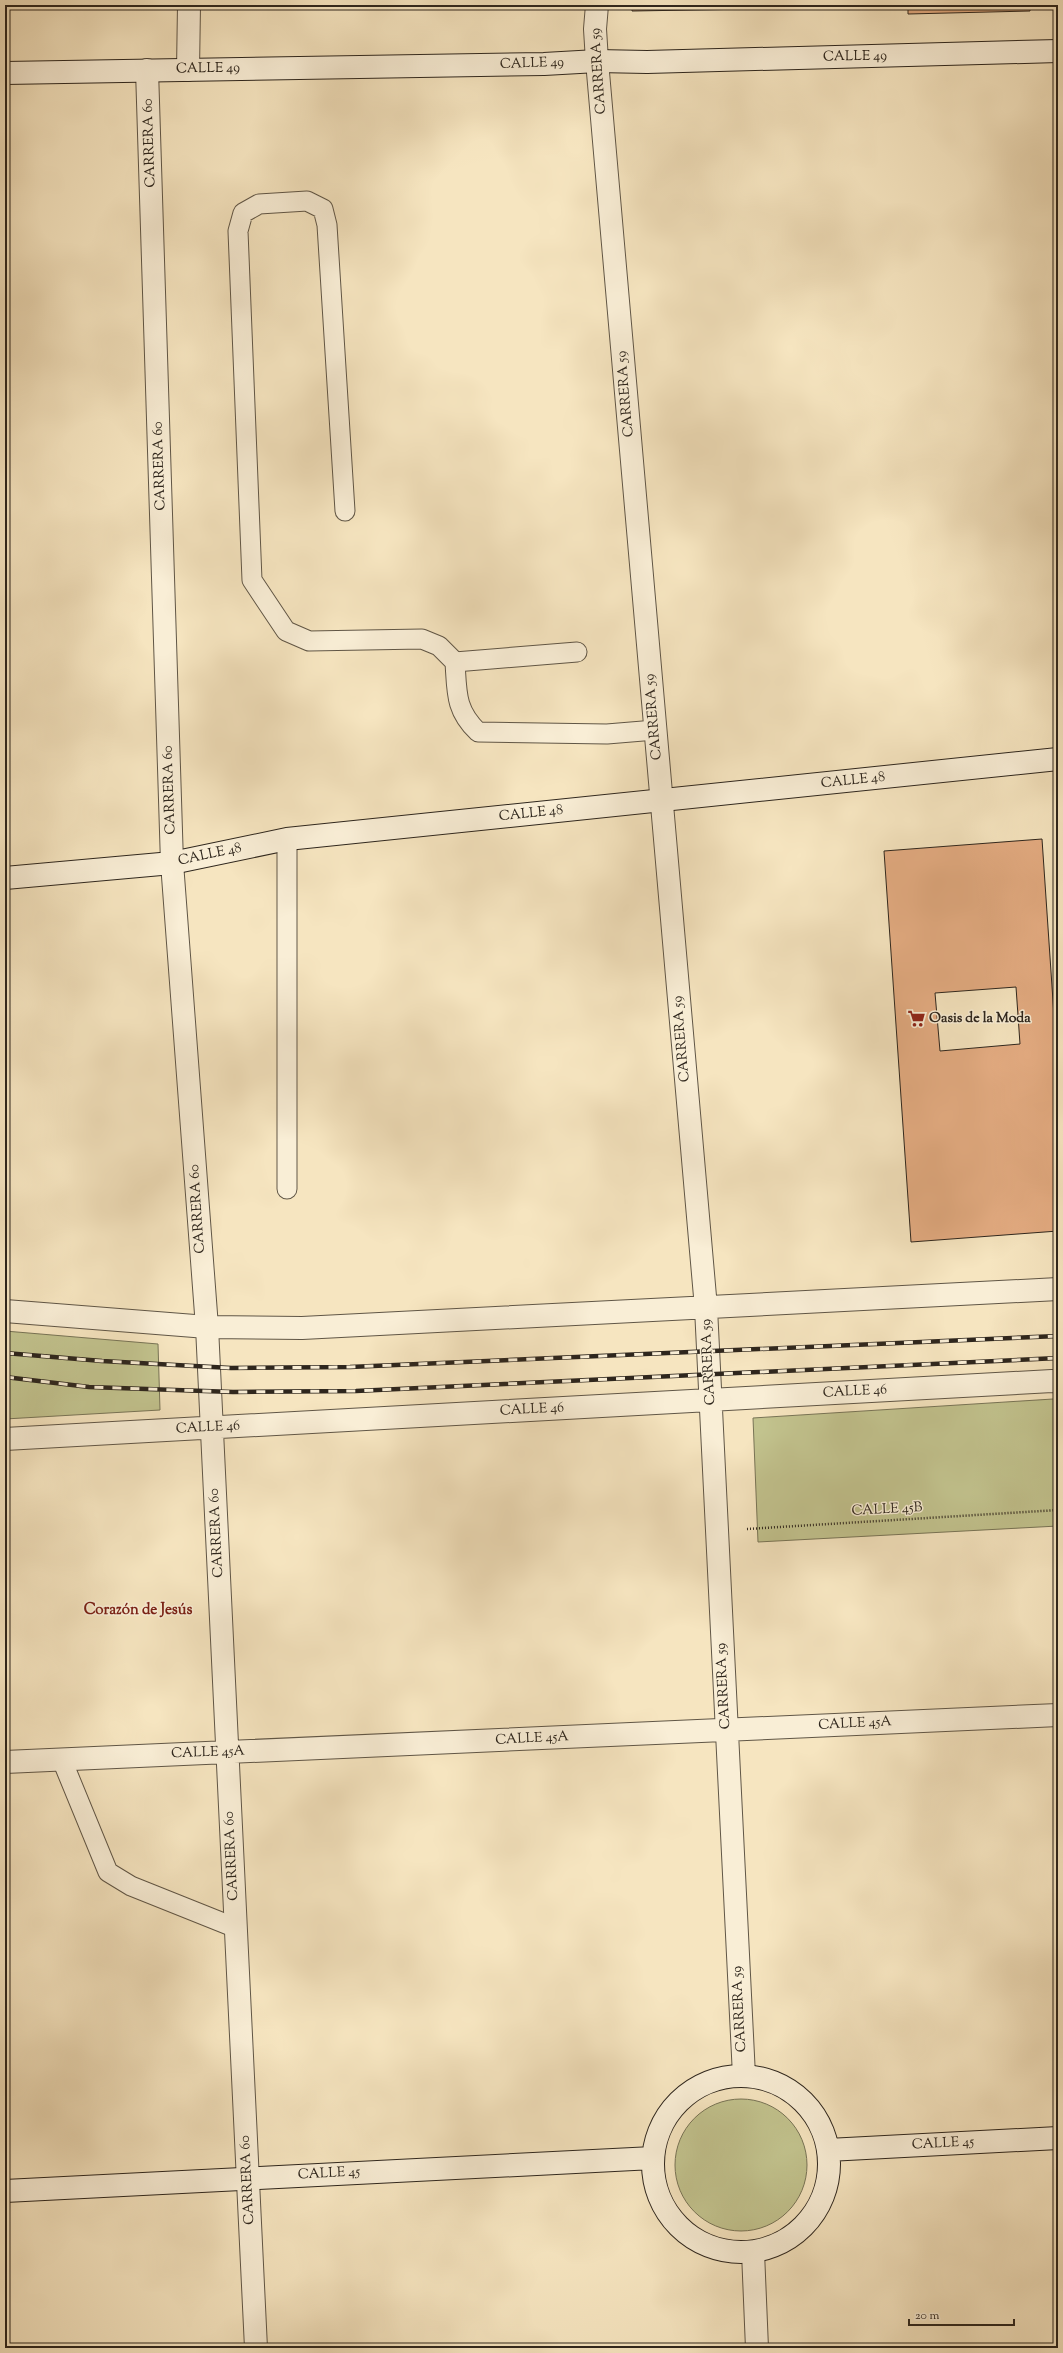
<svg xmlns="http://www.w3.org/2000/svg" width="1063" height="2353" viewBox="0 0 1063 2353" font-family="'Sorts Mill Goudy',serif">
<rect width="100%" height="100%" fill="#f6e5c0"/>
<filter id="stains"><feTurbulence type="fractalNoise" baseFrequency=".005" numOctaves="4"/><feColorMatrix values="0 0 0 0 .2 0 0 0 0 .09 0 0 0 0 .02 0 0 0 .5 -.17"/></filter>
<radialGradient id="worn" r=".72"><stop offset=".6" stop-color="#630" stop-opacity="0"/><stop offset="1" stop-color="#630" stop-opacity=".3"/></radialGradient>
<path fill="#c2c38e" stroke="#787456" d="M 5,1331 L 158,1344 L 160,1410 L 5,1419 Z
M 1053,1399 L 1058,1402 L 1058,1526 L 758,1542 L 753,1418 Z
M675 2165a66 66 0 1 1 132 0a66 66 0 1 1-132 0Z"/>
<path fill="#e4ac82" stroke="#2e261d" fill-rule="evenodd" d="M 632,5 L 754,5 L 754,9 L 632,11 Z
M 908,5 L 1030,5 L 1030,11 L 908,14 Z
M 1042,839 L 1058,1075 L 1058,1231 L 911,1242 L 884,851 ZM 1016,987 L 1020,1044 L 940,1051 L 935,993 Z"/>
<g fill="none" stroke-linecap="round" stroke-linejoin="round">
<defs>
<path id="lane" d="M 345,511 L 327,225 L 323,209 L 307,201 L 259,204 L 243,213 L 238,231 L 252,580 L 286,631 L 309,641 L 422,639 L 439,646 L 455,662 C 457,692 455,710 478,732 L 607,734 L 655,730
M 455,662 L 577,652
M 287,1189 L 287,839
M 62,1760 L 108,1872 L 131,1886 L 236,1928"/>
<path id="street" d="M 597,5 L 595,29 L 597,61 L 706,1308 L 744,2076
M 147,70 L 172,863 L 207,1327 L 256,2348
M 188,70 L 189,5
M 5,1311 L 207,1327 L 302,1328 L 1058,1289
M 5,1439 L 1052,1381 L 1058,1382
M 5,1762 L 1058,1715
M 753,2252 L 757,2348"/>
<path id="secondary" d="M 5,73 L 544,64 L 597,61 L 647,62 L 1058,51
M 5,878 L 172,863 L 287,839 L 1058,759
M653 2164a88 88 0 1 1 176 0a88 88 0 1 1-176 0Z
M 828,2150 L 1058,2138
M 5,2191 L 653,2158"/>
</defs>
<use href="#lane" stroke="#605646" stroke-width="21"/>
<use href="#street" stroke="#605646" stroke-width="24"/>
<use href="#secondary" stroke="#2e261d" stroke-width="24"/>
<path stroke="#2e261d" stroke-width="2.5" stroke-dasharray="1 2" stroke-linecap="butt" d="M 747,1529 L 1058,1510"/>
<use href="#lane" stroke="#f9eed6" stroke-width="19"/>
<use href="#street" stroke="#f9eed6" stroke-width="22"/>
<use href="#secondary" stroke="#f9eed6" stroke-width="22"/>
<defs>
<path id="rail" d="M 5,1353 L 102,1361 L 231,1368 L 350,1367 L 1058,1336
M 5,1377 L 89,1387 L 233,1392 L 356,1391 L 1058,1358"/>
</defs>
<use href="#rail" stroke="#2e261d" stroke-width="4.5"/>
<use href="#rail" stroke="#f9eed6" stroke-width="3" stroke-dasharray="9" stroke-linecap="butt"/>
</g>
<defs>
<symbol id="supermarket-bare" viewBox="-9 -9 18 18"><path d="M-6-5.5h2.5l.6 2H6L4.5 2H-2.5L-4.4-4H-6ZM-1.5 3.2a1.3 1.3 0 1 0 .1 0ZM3 3.2a1.3 1.3 0 1 0 .1 0Z" fill="#8f2418" stroke="#f9eed6" stroke-width="2.5" paint-order="stroke"/></symbol>
</defs>
<g fill-rule="evenodd">
<use href="#supermarket-bare" x="904" y="1006" width="25" height="25"/>
</g>
<g text-anchor="middle" dominant-baseline="central" stroke-width="3" stroke-linejoin="round" paint-order="stroke">
<g font-size="14" fill="#2e261d" stroke="#f9eed6">
<text transform="translate(855 57) rotate(-1)">CALLE 49</text>
<text transform="translate(532 64) rotate(-2)">CALLE 49</text>
<text transform="translate(208 69) rotate(-1)">CALLE 49</text>
<text transform="translate(599 71) rotate(-94)">CARRERA 59</text>
<text transform="translate(150 143) rotate(-92)">CARRERA 60</text>
<text transform="translate(626 394) rotate(-95)">CARRERA 59</text>
<text transform="translate(160 466) rotate(-92)">CARRERA 60</text>
<text transform="translate(654 717) rotate(-95)">CARRERA 59</text>
<text transform="translate(853 781) rotate(-6)">CALLE 48</text>
<text transform="translate(170 790) rotate(-92)">CARRERA 60</text>
<text transform="translate(531 814) rotate(-6)">CALLE 48</text>
<text transform="translate(210 855) rotate(-12)">CALLE 48</text>
<text transform="translate(682 1039) rotate(-95)">CARRERA 59</text>
<text transform="translate(198 1209) rotate(-94)">CARRERA 60</text>
<text transform="translate(709 1362) rotate(-93)">CARRERA 59</text>
<text transform="translate(855 1392) rotate(-3)">CALLE 46</text>
<text transform="translate(532 1410) rotate(-3)">CALLE 46</text>
<text transform="translate(208 1428) rotate(-3)">CALLE 46</text>
<text transform="translate(887 1510) rotate(-3)">CALLE 45B</text>
<text transform="translate(217 1533) rotate(-93)">CARRERA 60</text>
<text transform="translate(724 1686) rotate(-93)">CARRERA 59</text>
<text transform="translate(855 1724) rotate(-3)">CALLE 45A</text>
<text transform="translate(532 1739) rotate(-3)">CALLE 45A</text>
<text transform="translate(208 1753) rotate(-2)">CALLE 45A</text>
<text transform="translate(232 1856) rotate(-93)">CARRERA 60</text>
<text transform="translate(740 2009) rotate(-93)">CARRERA 59</text>
<text transform="translate(943 2144) rotate(-3)">CALLE 45</text>
<text transform="translate(329 2174) rotate(-3)">CALLE 45</text>
<text transform="translate(248 2180) rotate(-93)">CARRERA 60</text>
</g>
<g font-size="14" font-weight="bold" fill="#2e261d" stroke="#f9eed6" text-anchor="start">
<text x="929" y="1019">Oasis de la Moda</text>
</g>
<g font-size="15" font-weight="bold" fill="#7a1f14" stroke="#f9eed6">
<text x="138" y="1610">Corazón de Jesús</text>
</g>
</g>
<rect width="1063" height="2353" fill="none" stroke="#f6e5c0" stroke-width="20"/>
<rect x="6" y="6" width="1051" height="2341" fill="none" stroke="#2e261d" stroke-width="2"/>
<rect x="10" y="10" width="1043" height="2333" fill="none" stroke="#2e261d"/>
<path d="M909 2319v6h105v-6" fill="none" stroke="#2e261d" stroke-width="2"/>
<text x="915" y="2319" font-size="12" fill="#2e261d" stroke="#f9eed6" stroke-width="3" paint-order="stroke">20 m</text>
<rect width="100%" height="100%" filter="url(#stains)"/>
<rect width="100%" height="100%" fill="url(#worn)"/>
</svg>
